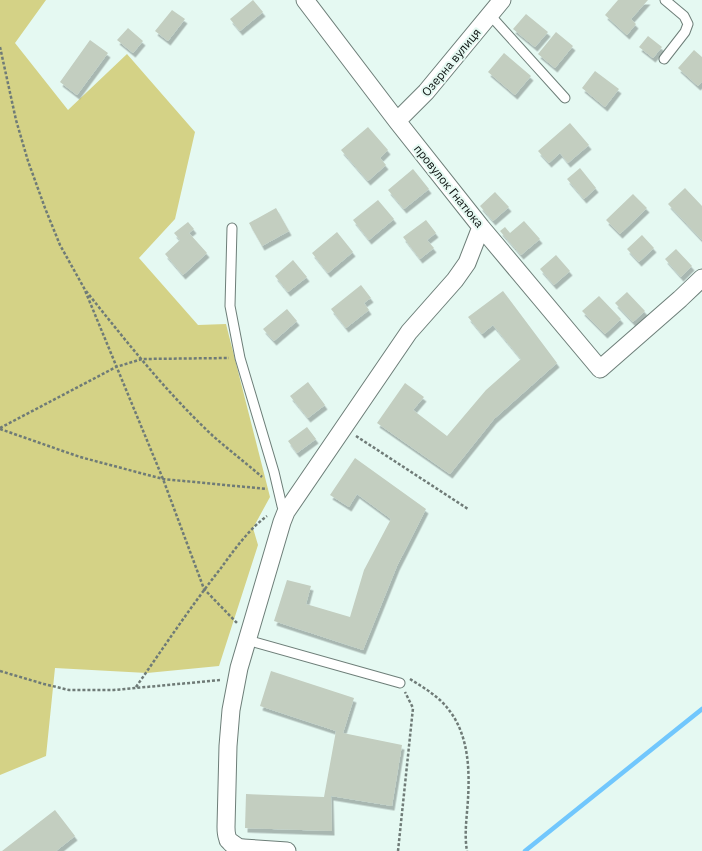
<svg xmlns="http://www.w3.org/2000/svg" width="702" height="851" viewBox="0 0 702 851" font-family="'IBM Plex Sans',sans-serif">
<defs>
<filter id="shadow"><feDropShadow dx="2.5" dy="4.5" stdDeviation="0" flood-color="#0004"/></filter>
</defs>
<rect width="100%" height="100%" fill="#e5f9f2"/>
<path fill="#d4d286" d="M 0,0 L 46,0 L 15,43 L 68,110 L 127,54 L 195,132 L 175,219 L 139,258 L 198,325 L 226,324 L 270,497 L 253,528 L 258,545 L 219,666 L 147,673 L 55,668 L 46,756 L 0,775 Z"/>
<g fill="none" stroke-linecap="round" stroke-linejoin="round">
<path stroke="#71c7fd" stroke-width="4.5" d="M 525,851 L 702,709"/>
</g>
<path fill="#c3cec0" filter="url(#shadow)" d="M 253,0 L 263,12 L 240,31 L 230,19 Z
M 618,0 L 648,0 L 631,19 L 636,24 L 627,35 L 605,15 Z
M 172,10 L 185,19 L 168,41 L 155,31 Z
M 526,14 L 548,32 L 535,47 L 513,29 Z
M 128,28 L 143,41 L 133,53 L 117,40 Z
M 556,32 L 573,46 L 555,68 L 538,54 Z
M 648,36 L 662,47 L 653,58 L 639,47 Z
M 90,40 L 108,53 L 77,95 L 60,82 Z
M 694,50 L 702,57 L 702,82 L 698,86 L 678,68 Z
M 504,53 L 531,76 L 515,95 L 488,72 Z
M 595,71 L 619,89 L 605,107 L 582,88 Z
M 570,123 L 589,145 L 568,163 L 560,153 L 549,163 L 538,151 Z
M 368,127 L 388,150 L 380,158 L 386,165 L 368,181 L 341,150 Z
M 580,168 L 596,188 L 584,199 L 567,179 Z
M 413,169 L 429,189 L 404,209 L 388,190 Z
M 685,188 L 702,206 L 702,240 L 668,204 Z
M 495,192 L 509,207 L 493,221 L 480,206 Z
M 633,194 L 647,208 L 620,234 L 606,220 Z
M 378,200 L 394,219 L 369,240 L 353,220 Z
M 276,208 L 289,231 L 262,246 L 249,223 Z
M 426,220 L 436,233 L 427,240 L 434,248 L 420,259 L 403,237 Z
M 524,221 L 540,239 L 521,255 L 500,231 L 505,227 L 510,233 Z
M 188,222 L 194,229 L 189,233 L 207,253 L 183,275 L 165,254 L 180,240 L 174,233 Z
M 337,232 L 353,252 L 328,273 L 312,253 Z
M 642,235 L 654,248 L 639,262 L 627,249 Z
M 676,249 L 692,266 L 681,277 L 665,259 Z
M 556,255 L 570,271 L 554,285 L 540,269 Z
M 293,260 L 307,277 L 288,292 L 275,276 Z
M 361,285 L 371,298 L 364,303 L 369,310 L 346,328 L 331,309 Z
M 503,291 L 557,363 L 494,419 L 450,474 L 377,423 L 405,383 L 424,397 L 413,410 L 447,436 L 486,390 L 521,359 L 493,325 L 482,334 L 468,317 Z
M 627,292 L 645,311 L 633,322 L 615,303 Z
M 599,296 L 621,319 L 605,334 L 582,311 Z
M 287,309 L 297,321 L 274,341 L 263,329 Z
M 308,382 L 325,405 L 308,418 L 290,396 Z
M 307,427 L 316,439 L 297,453 L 288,441 Z
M 355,458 L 426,509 L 397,566 L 363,650 L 274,621 L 287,580 L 311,586 L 306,604 L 350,617 L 364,570 L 391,519 L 357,494 L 349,507 L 330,495 Z
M 271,671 L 354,698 L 343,733 L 402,745 L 392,806 L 331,796 L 332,831 L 245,828 L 246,794 L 324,797 L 336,731 L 260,706 Z
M 55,810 L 75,836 L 56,851 L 2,851 Z"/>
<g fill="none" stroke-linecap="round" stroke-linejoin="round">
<defs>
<path id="service" d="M 490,15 L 565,98
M 664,59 L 685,32 L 688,24 L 684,16 L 665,0
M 232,228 L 230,306 L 240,358 L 274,472 L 282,506 L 286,512
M 247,640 L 400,683"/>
<path id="minor" d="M 305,0 L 397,121 L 481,227 L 600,369 L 680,299 L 702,278
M 397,121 L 426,92 L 502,0
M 228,840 L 233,845 C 227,840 226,835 226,827 L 228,746 L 231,710 L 239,668 L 282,522 L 286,512 L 409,332 L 455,280 L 467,263 L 481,227
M 228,840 L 238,847 L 243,848 L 287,851"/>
</defs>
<use href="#service" stroke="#6d7e78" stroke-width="11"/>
<use href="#minor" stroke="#6d7e78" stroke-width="19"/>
<path stroke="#6f7b77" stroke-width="2.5" stroke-dasharray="3 2" stroke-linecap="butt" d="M 0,47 L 16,120 L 28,161 L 45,208 L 60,245 L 84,288 L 163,479 L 204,589 L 237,623
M 86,291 C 126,341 166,392 213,436 C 229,450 246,463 262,477
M 0,428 L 116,367 L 142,359 L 229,358
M 0,429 L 80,457 L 163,479 L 267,489
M 356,436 L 468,509
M 0,671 L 44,684 L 69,690 L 114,690 L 221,680
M 410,679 C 421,686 433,693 442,702 C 468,728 470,765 468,799 C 467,816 464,834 467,851
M 136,687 C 164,647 191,606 221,568 C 234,550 249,529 267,516
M 398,851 L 413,708 L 405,692"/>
<use href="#service" stroke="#fff" stroke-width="9"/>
<use href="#minor" stroke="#fff" stroke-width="17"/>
</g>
<g text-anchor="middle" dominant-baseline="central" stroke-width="4" stroke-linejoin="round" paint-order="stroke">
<g font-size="12" fill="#0a100e" stroke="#e5f9f2">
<text transform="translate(451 62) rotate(-50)">Озерна вулиця</text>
<text transform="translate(449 186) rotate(51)">провулок Гнатюка</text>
</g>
</g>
</svg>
